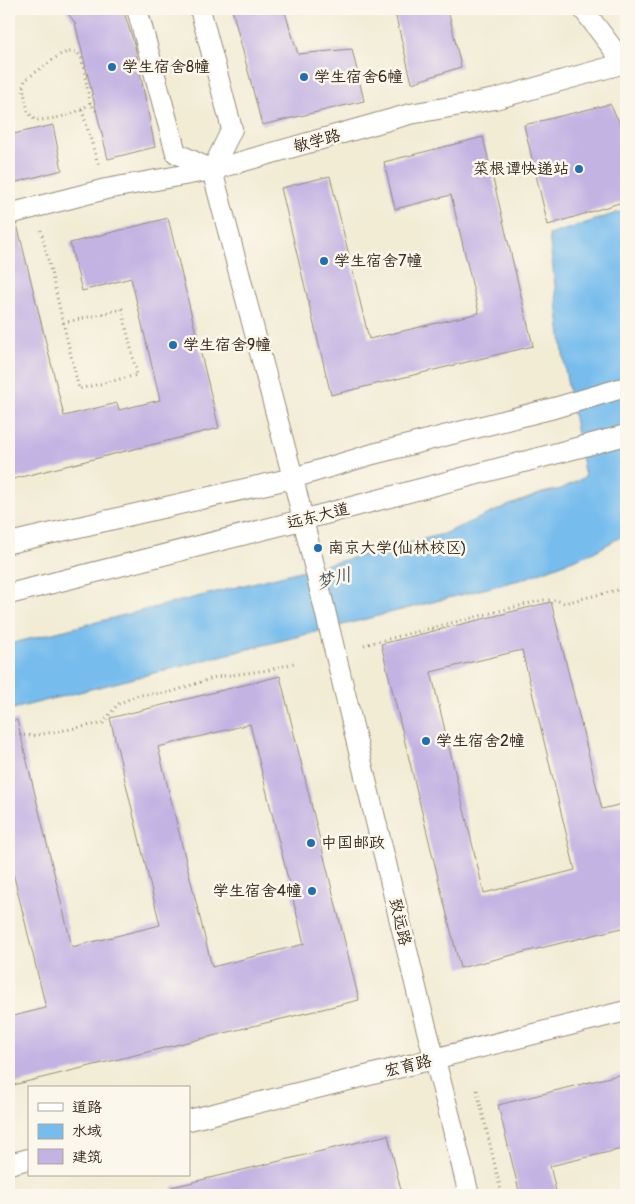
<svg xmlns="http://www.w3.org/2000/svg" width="635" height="1204" viewBox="0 0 635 1204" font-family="Pangolin,'LXGW WenKai TC',sans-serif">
<rect width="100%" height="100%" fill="#fbf7ec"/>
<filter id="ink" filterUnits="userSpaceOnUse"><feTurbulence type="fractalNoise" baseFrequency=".02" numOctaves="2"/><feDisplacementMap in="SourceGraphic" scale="10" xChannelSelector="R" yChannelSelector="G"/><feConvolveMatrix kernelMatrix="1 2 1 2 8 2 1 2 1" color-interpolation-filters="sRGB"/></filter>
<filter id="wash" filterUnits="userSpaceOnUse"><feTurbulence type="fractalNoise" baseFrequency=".0096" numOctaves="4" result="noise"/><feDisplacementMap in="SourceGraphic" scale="20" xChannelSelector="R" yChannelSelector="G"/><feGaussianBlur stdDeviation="1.12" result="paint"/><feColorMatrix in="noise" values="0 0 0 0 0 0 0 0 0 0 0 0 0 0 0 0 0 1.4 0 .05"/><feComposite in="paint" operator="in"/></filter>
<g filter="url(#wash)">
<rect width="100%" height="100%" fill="#f2ecd5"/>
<path fill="#76bced" stroke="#587386" d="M 626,210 L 626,352 L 624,354 L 626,368 L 626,534 L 594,552 L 523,579 L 9,710 L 9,644 L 344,560 L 443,534 L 502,508 L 542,493 L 561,489 L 585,477 L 565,370 L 549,235 Z"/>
<g id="blocks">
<path fill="#c3b3e3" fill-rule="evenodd" d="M 65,9 L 123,9 L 135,47 L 155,147 L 108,159 L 75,23 Z
M 232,9 L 284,9 L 298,54 L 352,49 L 364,101 L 262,125 Z
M 394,9 L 448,9 L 461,67 L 412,83 Z
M 610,104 L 626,135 L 626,201 L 548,225 L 524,125 Z
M 53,125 L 62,170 L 9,184 L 9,135 Z
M 483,137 L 533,346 L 331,395 L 281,188 L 330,176 L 369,339 L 479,313 L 451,195 L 395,209 L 384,162 Z
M 168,218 L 219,428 L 9,480 L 9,226 L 17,224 L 64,416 L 117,403 L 119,410 L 160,400 L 131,278 L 82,291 L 70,243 Z
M 551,602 L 602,809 L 626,803 L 626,927 L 460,968 L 381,644 ZM 522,650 L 575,870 L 484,893 L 431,672 Z
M 280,676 L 359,1000 L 9,1086 L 9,1017 L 46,1008 L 9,856 L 9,721 L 17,720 L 72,947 L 160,925 L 110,718 ZM 250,724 L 304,944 L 212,967 L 158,747 Z
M 626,1073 L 626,1148 L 550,1166 L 557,1195 L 520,1195 L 498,1105 Z
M 388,1135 L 402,1195 L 173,1195 L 172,1187 Z"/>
</g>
</g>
<g filter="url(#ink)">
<use href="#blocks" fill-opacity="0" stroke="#968b7a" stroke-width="1"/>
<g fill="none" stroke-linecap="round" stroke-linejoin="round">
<defs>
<path id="street" d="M 137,9 L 176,153 L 212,170
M 200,9 L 232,129 L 212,170 L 293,478 L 420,1004 L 448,1109 L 469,1195
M 583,9 L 626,66
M 9,214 L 106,189 L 212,170 L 410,114 L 495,99 L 625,63
M 9,543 L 293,478 L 373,454 L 554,408 L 626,387
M 9,594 L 325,514 L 626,435
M 189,1120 L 626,1011
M 9,1164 L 29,1159"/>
</defs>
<use href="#street" stroke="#968b7a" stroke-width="22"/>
<path stroke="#968b7a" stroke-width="3" stroke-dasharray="1 4" stroke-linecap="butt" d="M 90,103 L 82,59 L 77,52 L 68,52 L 61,54 L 25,80 L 23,87 L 28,112 L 35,120 C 52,120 77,115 90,103 L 96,111
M 82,110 L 99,167
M 41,230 L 79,389 L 137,375 L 122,309 L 63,323
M 364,645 L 543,600 L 556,600 L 564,603 L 626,588
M 9,734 L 32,736 L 103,723 L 118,704 L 138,695 L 168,693 L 216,677 L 269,670 L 294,663
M 477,1090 L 502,1195"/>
<use href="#street" stroke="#fff" stroke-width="20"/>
</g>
</g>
<g fill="#1f6fb2" stroke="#fbf7ec" stroke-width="2">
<circle cx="112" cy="67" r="5"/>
<circle cx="304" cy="77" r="5"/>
<circle cx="579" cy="169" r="5"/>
<circle cx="324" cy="261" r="5"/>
<circle cx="173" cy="345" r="5"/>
<circle cx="318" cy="548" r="5"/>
<circle cx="426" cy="741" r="5"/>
<circle cx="311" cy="843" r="5"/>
<circle cx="312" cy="891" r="5"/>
</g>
<g text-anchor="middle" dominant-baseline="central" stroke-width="5" stroke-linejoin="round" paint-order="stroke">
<g font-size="16" fill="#3b2a1e" stroke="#fbf7ec" text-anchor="start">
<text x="122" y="67">学生宿舍8幢</text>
<text x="314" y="77">学生宿舍6幢</text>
<text x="569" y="169" text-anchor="end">菜根谭快递站</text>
<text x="334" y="261">学生宿舍7幢</text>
<text x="183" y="345">学生宿舍9幢</text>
<text x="328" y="548">南京大学(仙林校区)</text>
<text x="436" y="741">学生宿舍2幢</text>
<text x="321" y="843">中国邮政</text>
<text x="302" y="891" text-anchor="end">学生宿舍4幢</text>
</g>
<g font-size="16" fill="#3b2a1e" stroke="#fbf7ec">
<text transform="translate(317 141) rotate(-15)">敏学路</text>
<text transform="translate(318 516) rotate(-14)">远东大道</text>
<text transform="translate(400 922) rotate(77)">致远路</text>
<text transform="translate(408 1066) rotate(-14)">宏育路</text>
</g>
<g font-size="18" font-style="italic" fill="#4d565c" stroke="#fbf7ec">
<text transform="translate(334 579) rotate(-14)">梦川</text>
</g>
</g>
<rect width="635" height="1204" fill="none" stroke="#fbf7ec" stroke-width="30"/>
<rect x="28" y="1086" width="162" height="90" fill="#fbf7ec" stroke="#aea59a"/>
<rect x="38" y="1103" width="25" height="8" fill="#ffffff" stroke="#aea59a"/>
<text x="72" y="1112" font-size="15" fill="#3b2a1e">道路</text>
<rect x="38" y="1124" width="25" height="15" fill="#76bced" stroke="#aea59a"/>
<text x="72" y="1136" font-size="15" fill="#3b2a1e">水域</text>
<rect x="38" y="1149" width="25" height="15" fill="#c3b3e3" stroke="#aea59a"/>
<text x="72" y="1162" font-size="15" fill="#3b2a1e">建筑</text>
</svg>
